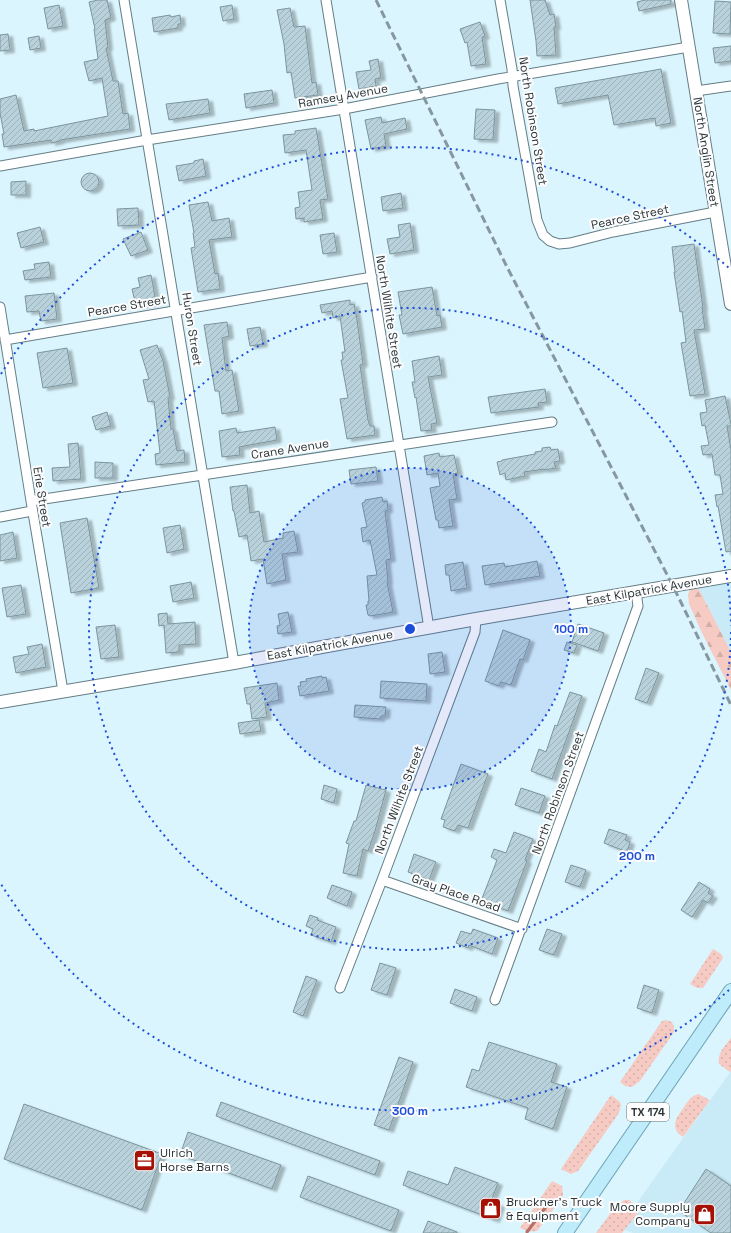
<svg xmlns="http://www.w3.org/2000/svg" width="731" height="1233" viewBox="0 0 731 1233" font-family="'Space Grotesk',sans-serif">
<defs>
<pattern id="grass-dots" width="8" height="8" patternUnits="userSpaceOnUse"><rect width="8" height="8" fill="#f6cbc3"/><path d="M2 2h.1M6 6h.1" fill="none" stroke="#d3afa8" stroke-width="1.8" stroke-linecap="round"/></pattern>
<pattern id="forest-firs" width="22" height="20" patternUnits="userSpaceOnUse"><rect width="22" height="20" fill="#f6cbc3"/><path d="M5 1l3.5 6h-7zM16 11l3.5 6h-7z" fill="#d3afa8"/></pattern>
<pattern id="building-hatch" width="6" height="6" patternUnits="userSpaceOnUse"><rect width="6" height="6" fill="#b8d1da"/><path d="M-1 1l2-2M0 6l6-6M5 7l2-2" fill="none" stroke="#9eb4bc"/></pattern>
<filter id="shadow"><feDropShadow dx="4.5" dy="2.5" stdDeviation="1" flood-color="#0004"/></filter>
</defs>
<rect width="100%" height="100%" fill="#dbf5fe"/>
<path fill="#c9ebf8" d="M 731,582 L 731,652 L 698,587 Z
M 731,1071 L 731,1233 L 633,1233 L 619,1228 Z"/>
<path fill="url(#grass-dots)" d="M 713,949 L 721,954 L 723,958 L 703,988 L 697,988 L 690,984 Z
M 666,1020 L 672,1022 L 674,1027 L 674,1032 L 640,1081 L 632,1087 L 625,1086 L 620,1082 L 662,1021 Z
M 731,1038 L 731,1071 L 730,1072 L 719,1064 C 717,1053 725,1046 731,1038 Z
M 698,1094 L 710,1100 L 683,1137 C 669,1128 676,1118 684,1107 C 688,1101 691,1096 698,1094 Z
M 611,1095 L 619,1101 L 621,1104 L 620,1110 L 617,1116 L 578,1171 L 571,1174 L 561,1169 Z
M 552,1181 L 562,1186 L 563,1195 L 561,1199 L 538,1230 C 533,1233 526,1231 520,1228 Z
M 624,1200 L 629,1200 L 641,1209 L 622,1233 L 596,1233 L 615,1207 Z"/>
<path fill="url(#forest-firs)" d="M 695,588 L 699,589 L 731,652 L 731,690 L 701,631 L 689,604 L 688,595 L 690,589 Z"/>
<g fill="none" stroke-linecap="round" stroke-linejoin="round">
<path stroke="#b57066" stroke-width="3" d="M 527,1232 L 551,1200 L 557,1202"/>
</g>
<path fill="url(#building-hatch)" stroke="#7c959d" filter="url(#shadow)" d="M 98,0 L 107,0 L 111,18 L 105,20 L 108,48 L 106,48 L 113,81 L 118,81 L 123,114 L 128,113 L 130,129 L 60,140 L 60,141 L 51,143 L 51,140 L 4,147 L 2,134 L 4,134 L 0,113 L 0,99 L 16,95 L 24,131 L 34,129 L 34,131 L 108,116 L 102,78 L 89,81 L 84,62 L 98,59 L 94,29 L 95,29 L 89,2 Z
M 530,0 L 545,0 L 550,15 L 554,14 L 556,27 L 554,27 L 556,55 L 537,56 L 536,41 Z
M 645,0 L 671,0 L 671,4 L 639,11 L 637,2 Z
M 715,1 L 731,2 L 730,34 L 713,33 Z
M 59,5 L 63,26 L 48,29 L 44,8 Z
M 232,5 L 234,19 L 223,21 L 220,7 Z
M 290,8 L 294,27 L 305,26 L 312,83 L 316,82 L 318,95 L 295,98 L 291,72 L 287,73 L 284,44 L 277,10 Z
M 170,15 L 171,17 L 180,15 L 181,24 L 178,24 L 178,28 L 154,32 L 152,18 Z
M 480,22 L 485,36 L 482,37 L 486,64 L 471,66 L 467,42 L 465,43 L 460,29 Z
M 8,34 L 10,50 L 0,51 L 0,35 Z
M 39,36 L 41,48 L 30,50 L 28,38 Z
M 731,46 L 731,61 L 715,63 L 713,48 Z
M 378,59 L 381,78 L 375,79 L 376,86 L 359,89 L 356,72 L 371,70 L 369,61 Z
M 661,69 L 671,123 L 656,126 L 655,118 L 614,125 L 608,95 L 558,104 L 555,88 Z
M 272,90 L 274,103 L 246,108 L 244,94 Z
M 208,99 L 210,113 L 169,120 L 166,104 Z
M 476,109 L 495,110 L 493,140 L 474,139 Z
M 381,117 L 382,123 L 405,118 L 407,129 L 384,134 L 386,146 L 371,149 L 365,120 Z
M 316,128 L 328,199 L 320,200 L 323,219 L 304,222 L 304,218 L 296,219 L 295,208 L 300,207 L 298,192 L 312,190 L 306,150 L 285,153 L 283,135 L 295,134 L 295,131 Z
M 203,159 L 206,176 L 179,181 L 176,166 L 194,163 L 194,161 Z
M81 182a9 9 0 1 1 18 0a9 9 0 1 1-18 0Z
M 26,181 L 26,195 L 11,195 L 11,182 Z
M 401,193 L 403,208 L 383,211 L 381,197 Z
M 208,202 L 212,221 L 229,218 L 232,237 L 209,240 L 215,274 L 218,273 L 220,289 L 198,292 L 191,248 L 195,247 L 193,233 L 194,233 L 189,205 Z
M 138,208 L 139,225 L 118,226 L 117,209 Z
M 410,223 L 414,250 L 390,254 L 387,239 L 400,237 L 398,225 Z
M 40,227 L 44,242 L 21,248 L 17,233 Z
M 141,232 L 148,250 L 131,256 L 123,239 Z
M 334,233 L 337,252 L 323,254 L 320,235 Z
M 694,244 L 703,308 L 702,308 L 705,329 L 694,330 L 705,394 L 690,396 L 681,343 L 686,342 L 682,311 L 680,312 L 674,272 L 675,272 L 672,247 Z
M 49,262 L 51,277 L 25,280 L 23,271 L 35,269 L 34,264 Z
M 151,275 L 156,302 L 136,306 L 132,289 L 140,287 L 138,278 Z
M 432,287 L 437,316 L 440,315 L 442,327 L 403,334 L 399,315 L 402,315 L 398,292 Z
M 54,293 L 57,319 L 41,321 L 39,311 L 27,312 L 25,296 Z
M 350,300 L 350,305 L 354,304 L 357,320 L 363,364 L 360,365 L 368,420 L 370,426 L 374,426 L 375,435 L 347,439 L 340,399 L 348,398 L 341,360 L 343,360 L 342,352 L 345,352 L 340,316 L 333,318 L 332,311 L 322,313 L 320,305 Z
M 227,322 L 229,336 L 222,338 L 226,371 L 232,370 L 239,411 L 222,414 L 219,391 L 215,391 L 204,325 Z
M 260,327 L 263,344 L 250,346 L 247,329 Z
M 157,345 L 163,361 L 170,397 L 168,398 L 171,429 L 173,429 L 177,451 L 184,450 L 185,462 L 156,465 L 155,454 L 160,453 L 154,401 L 148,402 L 143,380 L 149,379 L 140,350 Z
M 67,348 L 73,383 L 43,388 L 37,353 Z
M 439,356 L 442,375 L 428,377 L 437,423 L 431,424 L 432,430 L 421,431 L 416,397 L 415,398 L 412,382 L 415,382 L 412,361 Z
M 545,389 L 547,402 L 538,403 L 539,407 L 491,413 L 488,397 Z
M 725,396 L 731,424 L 731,426 L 727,426 L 731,450 L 731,551 L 726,552 L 718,506 L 717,507 L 715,495 L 723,494 L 720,475 L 715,475 L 712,454 L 703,455 L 701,446 L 709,445 L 705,425 L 702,426 L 700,413 L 707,412 L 705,400 Z
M 107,412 L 111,426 L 96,430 L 92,417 Z
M 275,427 L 277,440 L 239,447 L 240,455 L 222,457 L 219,431 L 236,428 L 237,433 Z
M 78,443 L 81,479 L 53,481 L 52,468 L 70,467 L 68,444 Z
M 550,447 L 551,450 L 558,449 L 560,461 L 554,462 L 556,468 L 544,470 L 544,469 L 524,472 L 525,476 L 506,480 L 505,473 L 500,475 L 497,462 L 502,461 L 502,460 L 535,454 L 535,452 L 542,451 L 542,448 Z
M 439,453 L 440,457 L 454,455 L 458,473 L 453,474 L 457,499 L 449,500 L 453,526 L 439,528 L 438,520 L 436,520 L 430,488 L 440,486 L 438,473 L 427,475 L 424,456 Z
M 95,462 L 113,463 L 113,478 L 95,478 Z
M 376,467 L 378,481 L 351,484 L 349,470 Z
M 247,485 L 250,513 L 259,511 L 264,542 L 283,538 L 283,533 L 294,531 L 298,552 L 282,554 L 286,580 L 267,584 L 263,559 L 251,561 L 247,535 L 239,537 L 234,511 L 233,511 L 230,487 Z
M 382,497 L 383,502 L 387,501 L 388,510 L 385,511 L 391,559 L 386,560 L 388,582 L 387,582 L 393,612 L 370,616 L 368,615 L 366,605 L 368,605 L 368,601 L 369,601 L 367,576 L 377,575 L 370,540 L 363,542 L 361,528 L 367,527 L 362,503 L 365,502 L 365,500 Z
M 87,518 L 99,588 L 71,593 L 60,523 Z
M 180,525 L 184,549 L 167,553 L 163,528 Z
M 13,532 L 17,558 L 0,561 L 0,535 Z
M 537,561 L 540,576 L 485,585 L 482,566 L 504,563 L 505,567 Z
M 463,562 L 467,588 L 451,591 L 449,575 L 446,575 L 445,565 Z
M 191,582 L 194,598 L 173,602 L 170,586 Z
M 21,585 L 26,614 L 7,617 L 2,588 Z
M 288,612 L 292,632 L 278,634 L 277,626 L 280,625 L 278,614 Z
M 167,613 L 168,624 L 195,622 L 196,644 L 179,645 L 179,652 L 166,653 L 164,625 L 159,626 L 158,614 Z
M 578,624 L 604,633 L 598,651 L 572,642 Z
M 115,625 L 119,657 L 101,659 L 96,627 Z
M 503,630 L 530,640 L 523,660 L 520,659 L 511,685 L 501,682 L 499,686 L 485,681 Z
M 567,642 L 577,645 L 574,653 L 564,650 Z
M 42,644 L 46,667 L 16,673 L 13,657 L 29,654 L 27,647 Z
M 442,652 L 445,672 L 430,674 L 428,654 Z
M 646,668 L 659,673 L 647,703 L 635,699 Z
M 322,676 L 322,678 L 326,677 L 329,691 L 300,696 L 298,686 L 301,686 L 300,682 L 307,681 L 306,679 Z
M 381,681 L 427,684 L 426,701 L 380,698 Z
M 277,683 L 279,700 L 265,703 L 267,717 L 252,719 L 250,704 L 247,704 L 244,688 Z
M 570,692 L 582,696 L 552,779 L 531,771 L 539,749 L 546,752 L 555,725 L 557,726 Z
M 355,705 L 386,707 L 385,716 L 381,716 L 380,719 L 354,717 Z
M 259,720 L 261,731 L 240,734 L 238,723 Z
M 461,764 L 488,774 L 468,828 L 458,825 L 455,831 L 443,827 L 445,820 L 441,819 Z
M 324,785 L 337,789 L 334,803 L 321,799 Z
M 366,785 L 386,790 L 375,831 L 368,851 L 363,849 L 357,876 L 343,873 L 349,844 L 346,843 L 354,821 L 356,821 Z
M 521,788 L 545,796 L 539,813 L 515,805 Z
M 609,829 L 627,835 L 625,840 L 630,842 L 627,852 L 604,843 Z
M 514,832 L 533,839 L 525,860 L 527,861 L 508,911 L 481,901 L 497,860 L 491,857 L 494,849 L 506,853 Z
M 414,854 L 436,862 L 429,880 L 408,872 Z
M 571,865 L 586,870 L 580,887 L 565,882 Z
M 699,882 L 710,889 L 708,893 L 713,896 L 708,903 L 703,900 L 692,917 L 681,910 Z
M 332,885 L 352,892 L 347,906 L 327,898 Z
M 310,915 L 318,918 L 317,920 L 336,927 L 331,942 L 311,935 L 313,929 L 306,926 Z
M 473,929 L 498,938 L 492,954 L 469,945 L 468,948 L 456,943 L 461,931 L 471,934 Z
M 547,929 L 562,934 L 554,955 L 539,950 Z
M 380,963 L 396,968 L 387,995 L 371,990 Z
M 306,976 L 317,980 L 303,1016 L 293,1012 Z
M 644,985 L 659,990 L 652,1013 L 637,1008 Z
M 455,989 L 477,997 L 472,1011 L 450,1003 Z
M 489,1042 L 557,1064 L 551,1082 L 567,1087 L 553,1129 L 525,1119 L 528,1108 L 466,1087 L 472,1069 L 479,1071 Z
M 399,1057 L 413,1062 L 389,1130 L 374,1125 Z
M 221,1102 L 380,1161 L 375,1175 L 216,1116 Z
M 24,1104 L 162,1154 L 142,1210 L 4,1159 Z
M 188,1132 L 281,1165 L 272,1189 L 180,1155 Z
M 455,1167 L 498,1183 L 491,1201 L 500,1205 L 495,1220 L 403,1185 L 408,1171 L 448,1185 Z
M 706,1169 L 731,1186 L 731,1233 L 711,1233 L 679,1211 Z
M 308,1176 L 399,1210 L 391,1231 L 300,1197 Z
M 428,1221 L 457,1232 L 457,1233 L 423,1233 Z"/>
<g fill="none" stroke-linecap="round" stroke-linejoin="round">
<defs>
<path id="street" d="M 124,0 L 234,663
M 326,0 L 429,628
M 500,0 L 512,69 L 513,86 L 537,220 L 543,235 L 550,241 L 559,244 L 570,243 L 613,232 L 715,212
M 696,91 L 731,86
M 0,166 L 147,140 L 344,109 L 498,79 L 689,47
M 0,307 L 31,501 L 63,691
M 5,340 L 372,277
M 31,501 L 552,422
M 0,517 L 32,511
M 382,880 L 522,929
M 340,988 L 382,880 L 475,632 L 476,619
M 495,1000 L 638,606 L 636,592"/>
<path id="secondary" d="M 681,0 L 731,304
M 0,702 L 234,663 L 476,619 L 731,576"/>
<path id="primary" d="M 565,1233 L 731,991"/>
</defs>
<use href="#street" stroke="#657d85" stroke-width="11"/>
<use href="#secondary" stroke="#657d85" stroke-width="14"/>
<use href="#primary" stroke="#6fa3b5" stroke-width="16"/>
<use href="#street" stroke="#fff" stroke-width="9"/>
<use href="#secondary" stroke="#fff" stroke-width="12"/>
<use href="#primary" stroke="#bfecfb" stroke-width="14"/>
<path stroke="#86989f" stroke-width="3" stroke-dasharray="8 4" stroke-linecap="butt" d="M 376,0 L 507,267 L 673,586 L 731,705"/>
</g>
<circle cx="410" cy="629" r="161" fill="#1d4ed8" fill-opacity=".12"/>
<g fill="none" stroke="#1d4ed8" stroke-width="2" stroke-dasharray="2 4">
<circle cx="410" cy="629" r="161"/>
<path d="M731 632A321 321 0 1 1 731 626"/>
<path d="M729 990A482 482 0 0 1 1 884M1 374A482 482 0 0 1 729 268"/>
</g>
<defs>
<symbol id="office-square" viewBox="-11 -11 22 22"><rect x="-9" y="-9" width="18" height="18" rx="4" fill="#a51104" stroke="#fdfdfd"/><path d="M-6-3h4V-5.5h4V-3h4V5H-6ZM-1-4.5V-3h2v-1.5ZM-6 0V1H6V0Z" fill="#fff"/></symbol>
<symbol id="shop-square" viewBox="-11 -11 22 22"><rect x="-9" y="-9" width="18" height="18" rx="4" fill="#a51104" stroke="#fdfdfd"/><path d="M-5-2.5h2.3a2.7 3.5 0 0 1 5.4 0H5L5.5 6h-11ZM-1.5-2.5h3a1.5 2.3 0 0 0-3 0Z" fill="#fff"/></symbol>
</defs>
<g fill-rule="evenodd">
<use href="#office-square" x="132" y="1148" width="25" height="25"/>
<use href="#shop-square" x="478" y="1196" width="25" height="25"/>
<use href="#shop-square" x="692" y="1202" width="25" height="25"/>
</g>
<g text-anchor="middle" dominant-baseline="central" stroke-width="4" stroke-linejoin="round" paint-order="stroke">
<rect fill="#fdfdfd" stroke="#697073" stroke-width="1" x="627" y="1103" width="42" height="18" rx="3"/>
<g font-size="11" font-weight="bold" fill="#2a3438">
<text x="648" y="1112">TX 174</text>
</g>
<g font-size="12" fill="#2a3438" stroke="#fdfdfd">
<text transform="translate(343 96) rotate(-10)">Ramsey Avenue</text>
<text transform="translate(533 121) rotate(81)">North Robinson Street</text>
<text transform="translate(706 152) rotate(81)">North Anglin Street</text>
<text transform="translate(630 217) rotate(-12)">Pearce Street</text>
<text transform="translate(127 306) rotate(-10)">Pearce Street</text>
<text transform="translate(389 312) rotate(81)">North Wilhite Street</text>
<text transform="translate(192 329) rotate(81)">Huron Street</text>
<text transform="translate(290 449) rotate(-9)">Crane Avenue</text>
<text transform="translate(42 497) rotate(81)">Erie Street</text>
<text transform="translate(649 590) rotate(-10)">East Kilpatrick Avenue</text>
<text transform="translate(330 645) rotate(-10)">East Kilpatrick Avenue</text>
<text transform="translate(558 793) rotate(-70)">North Robinson Street</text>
<text transform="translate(399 800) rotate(-69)">North Wilhite Street</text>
<text transform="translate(456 893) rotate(19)">Gray Place Road</text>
</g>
<g font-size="12" fill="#2a3438" stroke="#fdfdfd" text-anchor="start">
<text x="160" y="1153">Ulrich<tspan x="160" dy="14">Horse Barns</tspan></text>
<text x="506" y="1202">Bruckner's Truck<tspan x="506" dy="14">&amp; Equipment</tspan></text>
<text x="690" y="1207" text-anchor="end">Moore Supply<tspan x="690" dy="14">Company</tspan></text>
</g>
</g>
<circle cx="410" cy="629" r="6" fill="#1d4ed8" stroke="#fdfdfd" stroke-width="2"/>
<g font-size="12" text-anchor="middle" font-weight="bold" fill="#1d4ed8" stroke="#fdfdfd" stroke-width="4" stroke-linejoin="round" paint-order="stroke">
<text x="571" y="633">100 m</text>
<text x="637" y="860">200 m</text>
<text x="410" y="1115">300 m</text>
</g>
</svg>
